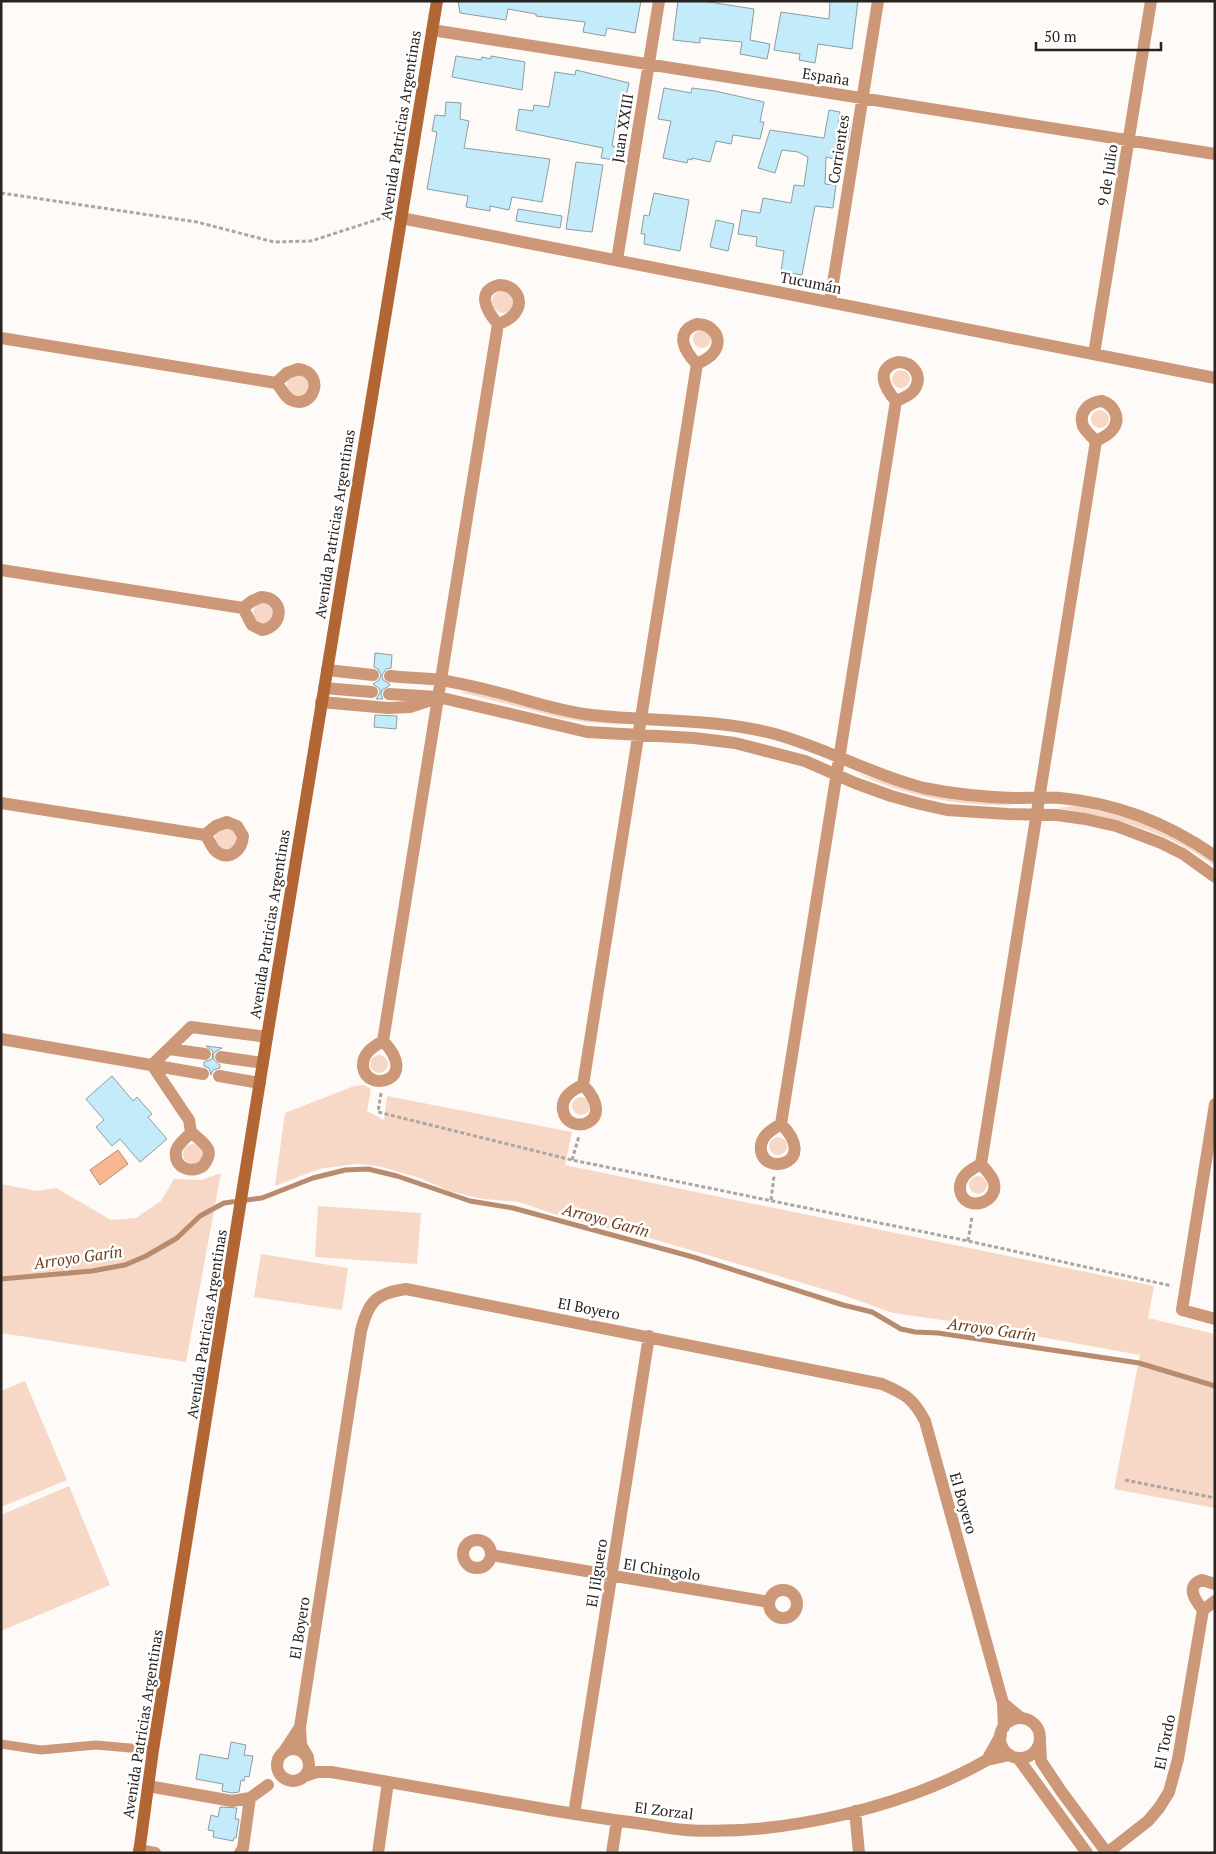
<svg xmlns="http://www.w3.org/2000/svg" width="1216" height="1854" viewBox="0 0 1216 1854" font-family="'PT Serif',serif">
<rect width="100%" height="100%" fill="#fdfaf8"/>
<path fill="#f7d8c6" d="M492 302a11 11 0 1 1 22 0a11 11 0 1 1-22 0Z
M693 339a9 9 0 1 1 18 0a9 9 0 1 1-18 0Z
M892 379a9 9 0 1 1 18 0a9 9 0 1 1-18 0Z
M287 385a11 11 0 1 1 22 0a11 11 0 1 1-22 0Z
M1091 419a9 9 0 1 1 18 0a9 9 0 1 1-18 0Z
M253 613a10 10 0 1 1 20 0a10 10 0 1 1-20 0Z
M 472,691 L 609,722 L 623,725 L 586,722 L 561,718 L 460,692 Z
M 856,773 L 902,787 L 1015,805 C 961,807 905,796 856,773 Z
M 1076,806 C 1110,812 1145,821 1175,838 C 1189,845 1202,854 1215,862 L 1215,866 C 1165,830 1118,819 1058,808 Z
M215 838a11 11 0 1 1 22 0a11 11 0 1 1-22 0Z
M370 1064a9 9 0 1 1 18 0a9 9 0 1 1-18 0Z
M 364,1085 L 371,1089 L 367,1111 L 384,1120 L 387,1096 L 572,1132 L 565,1165 L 1154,1286 L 1148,1318 L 1215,1334 L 1215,1508 L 1114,1489 L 1140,1355 L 970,1324 L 893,1313 L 843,1295 L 643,1236 L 572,1220 L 519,1202 L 483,1199 L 449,1191 L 420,1178 L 378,1166 L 355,1164 L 319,1169 L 275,1186 L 285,1113 L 354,1086 Z
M572 1106a9 9 0 1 1 18 0a9 9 0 1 1-18 0Z
M769 1146a9 9 0 1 1 18 0a9 9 0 1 1-18 0Z
M183 1154a10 10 0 1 1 20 0a10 10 0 1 1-20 0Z
M 221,1173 L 186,1362 L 1,1333 L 1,1184 L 37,1191 L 56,1188 L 111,1220 L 136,1218 L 161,1201 L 174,1179 L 202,1180 Z
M969 1185a9 9 0 1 1 18 0a9 9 0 1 1-18 0Z
M 318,1206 L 421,1213 L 417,1264 L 315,1257 Z
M 261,1254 L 348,1268 L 342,1310 L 254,1297 Z
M 25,1381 L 67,1480 L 1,1507 L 1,1391 Z
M 69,1486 L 110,1585 L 1,1631 L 1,1515 Z"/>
<path fill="#f6b791" stroke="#b88b6f" d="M 118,1150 L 128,1164 L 100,1185 L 90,1170 Z"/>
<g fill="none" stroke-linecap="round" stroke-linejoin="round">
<path stroke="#b88b6f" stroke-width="5" d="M 1,1279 L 92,1271 L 125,1265 L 146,1256 L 177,1238 L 200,1216 L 224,1203 L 262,1198 L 313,1178 L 345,1170 L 368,1169 L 397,1176 L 470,1201 L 513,1208 L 693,1257 L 843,1305 L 872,1312 L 901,1329 L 915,1332 L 938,1333 L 1139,1363 L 1215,1386"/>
</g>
<path fill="#c4ebf9" stroke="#8c9da3" d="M 458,1 L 641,1 L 635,33 L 607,28 L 605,36 L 583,32 L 585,22 L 536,16 L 536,14 L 508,9 L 506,20 L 460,13 Z
M 678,1 L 703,1 L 754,9 L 750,40 L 770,44 L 767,59 L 740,54 L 742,42 L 700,38 L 700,43 L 673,40 Z
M 830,1 L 858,1 L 852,49 L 818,44 L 815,63 L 799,60 L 800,54 L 774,50 L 781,12 L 829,19 Z
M 456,56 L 481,60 L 482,57 L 491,59 L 491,56 L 525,62 L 522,90 L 452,77 Z
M 576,70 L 629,83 L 623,110 L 618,109 L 612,146 L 617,147 L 615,160 L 601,158 L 603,148 L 516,130 L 519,109 L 533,111 L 534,105 L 549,107 L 555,72 L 575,75 Z
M 664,88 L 691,93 L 692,88 L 715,91 L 764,102 L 760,122 L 764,122 L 760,139 L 733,135 L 731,144 L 716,141 L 710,162 L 692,158 L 692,160 L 688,159 L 687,163 L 663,158 L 671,121 L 658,119 Z
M 446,102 L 461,103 L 460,119 L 469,121 L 464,148 L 550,159 L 542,202 L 512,197 L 509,210 L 490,206 L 490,211 L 466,207 L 468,196 L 427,189 L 437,132 L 432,131 L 435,115 L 445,116 Z
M 829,110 L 840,112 L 838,123 L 850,125 L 848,140 L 836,138 L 834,159 L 826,157 L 825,184 L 836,185 L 833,208 L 815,206 L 802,275 L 781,271 L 784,251 L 756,246 L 757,237 L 738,234 L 742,210 L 760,213 L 763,198 L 791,203 L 794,185 L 804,186 L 808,157 L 798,152 L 782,150 L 775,173 L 758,168 L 770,130 L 824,138 Z
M 576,162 L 603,165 L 592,232 L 566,229 Z
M 654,193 L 689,200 L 680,251 L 644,244 L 645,234 L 641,234 L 644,215 L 649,216 Z
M 518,209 L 562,216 L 560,228 L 516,221 Z
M 716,220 L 734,224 L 728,251 L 710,247 Z
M 375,653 L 392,655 L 391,668 L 386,669 L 382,675 L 383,680 L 390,684 L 389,686 L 382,690 L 381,694 L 383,699 L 376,699 L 380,693 L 380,689 L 373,684 L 379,680 L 381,675 L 378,669 L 374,667 Z
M 375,715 L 397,716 L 396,729 L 374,727 Z
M 206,1046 L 222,1048 L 215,1052 L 213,1055 L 214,1060 L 220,1065 L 220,1068 L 213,1070 L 211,1075 L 209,1068 L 204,1066 L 204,1062 L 212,1059 L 213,1051 Z
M 112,1076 L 133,1101 L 137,1097 L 152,1114 L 148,1117 L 167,1139 L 140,1162 L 120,1139 L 112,1146 L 96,1127 L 104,1120 L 86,1099 Z
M 231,1742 L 246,1745 L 244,1755 L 253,1756 L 249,1777 L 245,1776 L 244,1781 L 241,1780 L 239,1792 L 232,1793 L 222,1791 L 223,1784 L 196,1779 L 200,1754 L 228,1759 Z
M 220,1807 L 237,1808 L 235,1819 L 239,1819 L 236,1838 L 234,1838 L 233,1841 L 213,1837 L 214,1831 L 208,1830 L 211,1815 L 218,1817 Z"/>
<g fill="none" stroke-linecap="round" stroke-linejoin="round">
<path stroke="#aaa6a4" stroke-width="3" stroke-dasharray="4 2.5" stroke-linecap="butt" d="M 1,193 L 197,222 L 274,242 L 311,241 L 382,218 L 387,218
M 381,1093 L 378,1112 L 572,1160 L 968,1241 L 1172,1286
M 572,1160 L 579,1136
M 771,1200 L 774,1176
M 968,1241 L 972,1217
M 1125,1480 L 1215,1498"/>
<path stroke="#cc9878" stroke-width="9" d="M 1,1744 L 41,1750 L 96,1745 L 153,1750"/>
<path stroke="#cc9878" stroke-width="12" d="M 432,30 L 1215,154
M 401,218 L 1215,378
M 617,260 L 659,1
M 499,285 C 515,285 525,300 515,313 C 511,319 504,322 498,324 C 487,312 475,291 499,285 Z
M 830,302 L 878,1
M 697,324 C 712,324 724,338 714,352 C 710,358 703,361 697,364 C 685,352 673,332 697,324 Z
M 1,338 L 276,383
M 1094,354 L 1151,1
M 898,362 C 913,362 924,376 914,390 C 910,396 902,398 896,401 C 885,389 874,368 898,362 Z
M 298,369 C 327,373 313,411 291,400 C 284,397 282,388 276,383 L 287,373 Z
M 1102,401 C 1114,405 1121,418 1113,429 C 1109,435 1102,438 1096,441 C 1092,437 1086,432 1083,426 C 1078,412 1089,402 1102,401 Z
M 1,570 L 243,608
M 261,597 C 284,597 285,626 262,630 L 252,625 L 243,608 L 252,601 Z
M 327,670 L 373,675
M 390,676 C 407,678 425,678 442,680 C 457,683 473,686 488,690 C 522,698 556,711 592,715 C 653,722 715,718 775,734 C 826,748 872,775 924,788 C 953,794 983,797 1013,798 C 1029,798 1045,797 1060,798 C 1117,803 1169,824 1215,856
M 324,688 L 372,692
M 389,694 L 438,697 L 587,732 L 694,738 L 735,743 L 805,761 L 855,783 L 891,796 L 920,804 L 947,810 L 1008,814 L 1057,815 L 1085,819 L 1116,826 L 1161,843 L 1183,854 L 1215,877
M 321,702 L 388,708 L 410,707 L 434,699
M 1,803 L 205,835
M 227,822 L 237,826 L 243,836 C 242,850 230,861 217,852 C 211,848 210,840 205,835 L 216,826 Z
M 1,1039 L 203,1074
M 383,1041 L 498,324
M 383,1041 C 421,1080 367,1094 363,1067 C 362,1053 373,1047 383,1041 Z
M 169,1049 L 205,1054
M 221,1057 L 263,1063
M 219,1076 L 260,1083
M 583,1085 L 697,364
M 583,1085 C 620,1123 567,1138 563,1110 C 561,1097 572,1090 583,1085 Z
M 1215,1104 L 1182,1310 L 1215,1319
M 781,1124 L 896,401
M 781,1124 C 819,1162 766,1177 761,1151 C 759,1137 771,1130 781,1124 Z
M 191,1132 L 189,1120 L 152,1065 L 191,1027 L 267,1037
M 191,1132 C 203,1143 217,1149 203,1166 C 192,1174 173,1168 176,1151 C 178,1143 186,1139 191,1132 Z
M 981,1164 L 1096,441
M 981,1164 C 985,1169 990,1174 993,1180 C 1002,1203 964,1214 960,1190 C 959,1176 970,1170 981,1164 Z
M463 1554a14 14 0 1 1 28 0a14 14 0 1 1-28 0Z
M 491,1555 L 769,1602
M 1215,1584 L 1202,1580 C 1185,1586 1195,1600 1203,1610 L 1215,1601
M769 1604a14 14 0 1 1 28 0a14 14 0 1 1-28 0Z
M1000 1738a20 20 0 1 1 40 0a20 20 0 1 1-40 0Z
M 300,1727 L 361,1331 C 368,1302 376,1293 406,1289 L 882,1384 C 905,1394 913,1398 925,1421 L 1003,1703
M 1004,1727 L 1003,1703 L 1021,1718
M 1001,1735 L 987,1760 L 1010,1755
M 1040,1743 L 1041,1761 L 1061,1791 L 1107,1853
M277 1765a16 16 0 1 1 32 0a16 16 0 1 1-32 0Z
M 283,1753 L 300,1727 L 301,1745 L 308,1757
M 1018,1758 L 1087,1853
M 305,1776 L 317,1772 L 331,1772 C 404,1784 477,1797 550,1810 C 581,1815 612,1820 644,1824 C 657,1826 671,1829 685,1830 C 781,1836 903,1808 987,1760
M 148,1786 L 232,1801 L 250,1798 L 268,1785
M 855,1811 L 859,1853
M 574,1814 L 649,1336
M 139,1850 L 155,1853
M 240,1853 L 243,1848 L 250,1798
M 378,1853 L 388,1782
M 612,1853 L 617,1821
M 1107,1853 L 1148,1821 L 1159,1808 L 1169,1792 L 1178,1759 L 1203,1610"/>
<path stroke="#b16633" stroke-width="12" d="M 139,1853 L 153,1750 L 267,1037 L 437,1"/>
</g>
<g text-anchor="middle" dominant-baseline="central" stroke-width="5" stroke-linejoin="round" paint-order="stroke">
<g font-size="15" fill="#292320" stroke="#fff">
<text transform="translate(826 76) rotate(9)">España</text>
<text transform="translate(400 125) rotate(-81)">Avenida Patricias Argentinas</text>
<text transform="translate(622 128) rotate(-81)">Juan XXIII</text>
<text transform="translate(838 149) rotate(-81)">Corrientes</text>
<text transform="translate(1107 175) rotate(-81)">9 de Julio</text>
<text transform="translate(811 282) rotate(11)">Tucumán</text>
<text transform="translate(334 524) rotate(-81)">Avenida Patricias Argentinas</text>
<text transform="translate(269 924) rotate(-81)">Avenida Patricias Argentinas</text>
<text transform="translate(589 1308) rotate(11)">El Boyero</text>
<text transform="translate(206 1324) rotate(-81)">Avenida Patricias Argentinas</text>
<text transform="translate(964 1503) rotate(74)">El Boyero</text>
<text transform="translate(662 1569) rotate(9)">El Chingolo</text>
<text transform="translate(596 1573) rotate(-81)">El Jilguero</text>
<text transform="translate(299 1628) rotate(-81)">El Boyero</text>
<text transform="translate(142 1724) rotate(-81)">Avenida Patricias Argentinas</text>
<text transform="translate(1164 1742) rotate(-79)">El Tordo</text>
<text transform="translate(664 1810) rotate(7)">El Zorzal</text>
</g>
<g font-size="16" font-style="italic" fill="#6e3c19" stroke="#fff">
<text transform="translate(606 1220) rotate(15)">Arroyo Garín</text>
<text transform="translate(78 1257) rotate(-8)">Arroyo Garín</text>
<text transform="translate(992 1329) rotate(8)">Arroyo Garín</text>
</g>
</g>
<rect width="1216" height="1854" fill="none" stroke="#292320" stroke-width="5"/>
<path d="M1036 42v8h125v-8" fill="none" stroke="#292320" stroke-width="2.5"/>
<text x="1044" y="42" font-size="15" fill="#292320" stroke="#ffffff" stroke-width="4" paint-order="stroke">50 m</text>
</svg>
